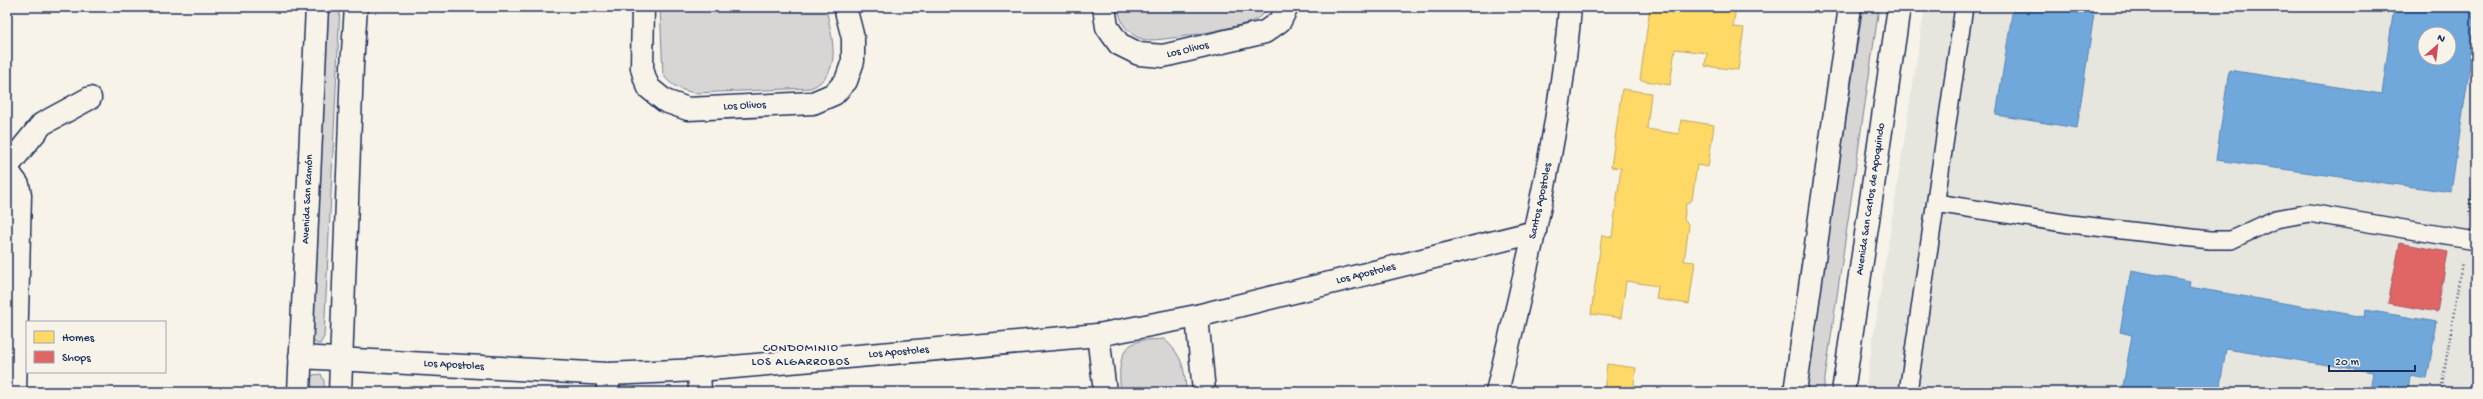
<svg xmlns="http://www.w3.org/2000/svg" width="2483" height="399" viewBox="0 0 2483 399" font-family="'Gochi Hand',sans-serif">
<rect width="100%" height="100%" fill="#f7f3e8"/>
<filter id="ink" filterUnits="userSpaceOnUse"><feTurbulence type="fractalNoise" baseFrequency=".025" numOctaves="2"/><feDisplacementMap in="SourceGraphic" scale="8" xChannelSelector="R" yChannelSelector="G"/><feConvolveMatrix kernelMatrix="1 2 1 2 8 2 1 2 1" color-interpolation-filters="sRGB"/></filter>
<g filter="url(#ink)">
<path fill="#e6e5de" fill-rule="evenodd" d="M 1925,7 L 2476,7 L 2476,392 L 1865,392 ZM 2425,34 L 2449,34 L 2449,58 L 2425,58 Z"/>
<path fill="#d7d6d4" stroke="#798299" d="M 326,7 L 340,7 L 324,337 L 320,344 L 315,343 L 312,338 Z
M 660,7 L 826,7 C 831,37 845,72 811,88 L 695,93 C 681,90 670,86 663,74 Z
M 1118,7 L 1268,7 C 1265,13 1259,18 1253,21 C 1240,27 1154,44 1142,39 C 1127,34 1120,22 1118,7 Z
M 1863,7 L 1879,7 L 1823,392 L 1805,392 Z
M 1164,339 C 1182,355 1185,368 1186,392 L 1121,392 C 1119,375 1117,350 1136,342 C 1144,339 1156,340 1164,339 Z
M 321,374 L 324,381 L 324,392 L 310,392 L 310,379 L 313,375 Z"/>
<path fill="#ffd966" stroke="#bba664" d="M 1650,7 L 1736,7 L 1733,27 L 1744,28 L 1738,70 L 1705,66 L 1707,53 L 1675,49 L 1670,85 L 1640,80 Z
M 1622,89 L 1651,93 L 1647,129 L 1679,134 L 1681,120 L 1714,125 L 1708,167 L 1697,165 L 1692,200 L 1686,204 L 1685,211 L 1684,220 L 1689,225 L 1684,261 L 1695,262 L 1689,304 L 1656,299 L 1658,286 L 1626,281 L 1621,318 L 1591,314 L 1602,235 L 1612,237 L 1621,168 L 1611,167 Z
M 1607,364 L 1636,368 L 1633,392 L 1604,392 Z"/>
<path fill="#e06666" stroke="#a55664" d="M 2400,243 L 2448,252 L 2437,312 L 2388,303 Z"/>
<path fill="#6fa8dc" stroke="#5684b6" fill-rule="evenodd" d="M 2013,7 L 2095,7 L 2077,128 L 1996,115 Z
M 2394,7 L 2476,7 L 2476,25 L 2451,192 L 2216,160 L 2229,70 L 2382,94 ZM 2425,34 L 2449,34 L 2449,58 L 2425,58 Z
M 2131,270 L 2190,281 L 2189,287 L 2365,317 L 2366,310 L 2437,322 L 2427,379 L 2410,376 L 2408,392 L 2370,392 L 2373,372 L 2226,349 L 2219,392 L 2122,392 L 2132,335 L 2120,332 Z"/>
<g fill="none" stroke-linecap="round" stroke-linejoin="round">
<defs>
<path id="lane" d="M 1936,203 L 2070,224 L 2210,240 L 2231,240 L 2276,219 L 2309,213 L 2476,241
M 1908,392 L 1964,7"/>
<g id="street">
<path id="s1" d="M 643,7 L 642,68 L 645,79 L 649,88 L 665,101 L 688,109 L 813,103 L 834,94 L 846,81 L 853,61 L 853,38 L 845,7"/>
<path id="s2" d="M 1104,7 L 1107,27 L 1119,44 L 1139,54 L 1163,56 L 1265,32 L 1280,21 L 1287,7"/>
<path d="M 7,167 L 42,124 L 90,98"/>
<path d="M 7,170 L 18,185 L 20,195 L 15,392"/>
<path d="M 1197,316 L 1204,392"/>
<path d="M 1098,335 L 1105,392"/>
<path id="s3" d="M 300,357 L 608,374 L 699,370 L 1098,335 L 1197,316 L 1535,232"/>
<path d="M 699,370 L 700,392"/>
<path d="M 608,374 L 608,392"/>
<path id="s4" d="M 1497,392 C 1527,265 1560,138 1570,7"/>
</g>
<g id="secondary">
<path id="s5" d="M 299,392 L 317,7"/>
<path d="M 340,392 L 352,66 L 356,7"/>
<path d="M 1795,392 L 1850,7"/>
<path id="s6" d="M 1843,392 L 1899,7"/>
</g>
</defs>
<use href="#lane" stroke="#1b2f5e" stroke-width="20"/>
<use href="#street" stroke="#1b2f5e" stroke-width="25"/>
<use href="#secondary" stroke="#1b2f5e" stroke-width="25"/>
<path stroke="#1b2f5e" stroke-width="2.5" stroke-dasharray="1 3" stroke-linecap="butt" d="M 2469,216 L 2476,169
M 2441,392 L 2462,262"/>
<use href="#lane" stroke="#f7f3e8" stroke-width="17"/>
<use href="#street" stroke="#f7f3e8" stroke-width="22"/>
<use href="#secondary" stroke="#f7f3e8" stroke-width="22"/>
</g>
</g>
<g text-anchor="middle" dominant-baseline="central" stroke-width="4" stroke-linejoin="round" paint-order="stroke">
<g font-size="11" fill="#1b2f5e" stroke="#f7f3e8">
<text stroke="none"><textPath href="#s2" startOffset="113">Los Olivos</textPath></text>
<text stroke="none"><textPath href="#s1" startOffset="184">Los Olivos</textPath></text>
<text stroke="none"><textPath href="#s5" startOffset="193">Avenida San Ramón</textPath></text>
<text stroke="none"><textPath href="#s6" startOffset="195">Avenida San Carlos de Apoquindo</textPath></text>
<text stroke="none"><textPath href="#s4" startOffset="196">Santos Apostoles</textPath></text>
<text stroke="none"><textPath href="#s3" startOffset="1075">Los Apostoles</textPath></text>
<text stroke="none"><textPath href="#s3" startOffset="600">Los Apostoles</textPath></text>
<text stroke="none"><textPath href="#s3" startOffset="154">Los Apostoles</textPath></text>
</g>
<g font-size="12" letter-spacing="1" fill="#1b2f5e" stroke="#f7f3e8">
<text x="801" y="349">CONDOMINIO<tspan x="801" dy="14">LOS ALGARROBOS</tspan></text>
</g>
</g>
<rect width="2483" height="399" fill="none" stroke="#f7f3e8" stroke-width="24"/>
<rect x="12" y="12" width="2459" height="375" fill="none" stroke="#1b2f5e" stroke-width="1.5" filter="url(#ink)"/>
<rect x="26" y="321" width="140" height="52" fill="#f7f3e8" stroke="#9fa5b1"/>
<rect x="34" y="331" width="20" height="12" fill="#ffd966" stroke="#9fa5b1"/>
<text x="62" y="341" font-size="12" fill="#1b2f5e">Homes</text>
<rect x="34" y="351" width="20" height="12" fill="#e06666" stroke="#9fa5b1"/>
<text x="62" y="361" font-size="12" fill="#1b2f5e">Shops</text>
<g transform="translate(2437 46) rotate(28)"><circle r="19" fill="#f7f3e8" stroke="#9fa5b1"/>
<path d="M0-3L7 15L0 10L-7 15Z" fill="#d1495b"/>
<text y="-6" font-size="11" font-weight="bold" text-anchor="middle" fill="#1b2f5e">N</text>
</g>
<path d="M2329 365v6h86v-6" fill="none" stroke="#1b2f5e" stroke-width="2"/>
<text x="2335" y="365" font-size="12" fill="#1b2f5e" stroke="#f7f3e8" stroke-width="3" paint-order="stroke">20 m</text>
</svg>
